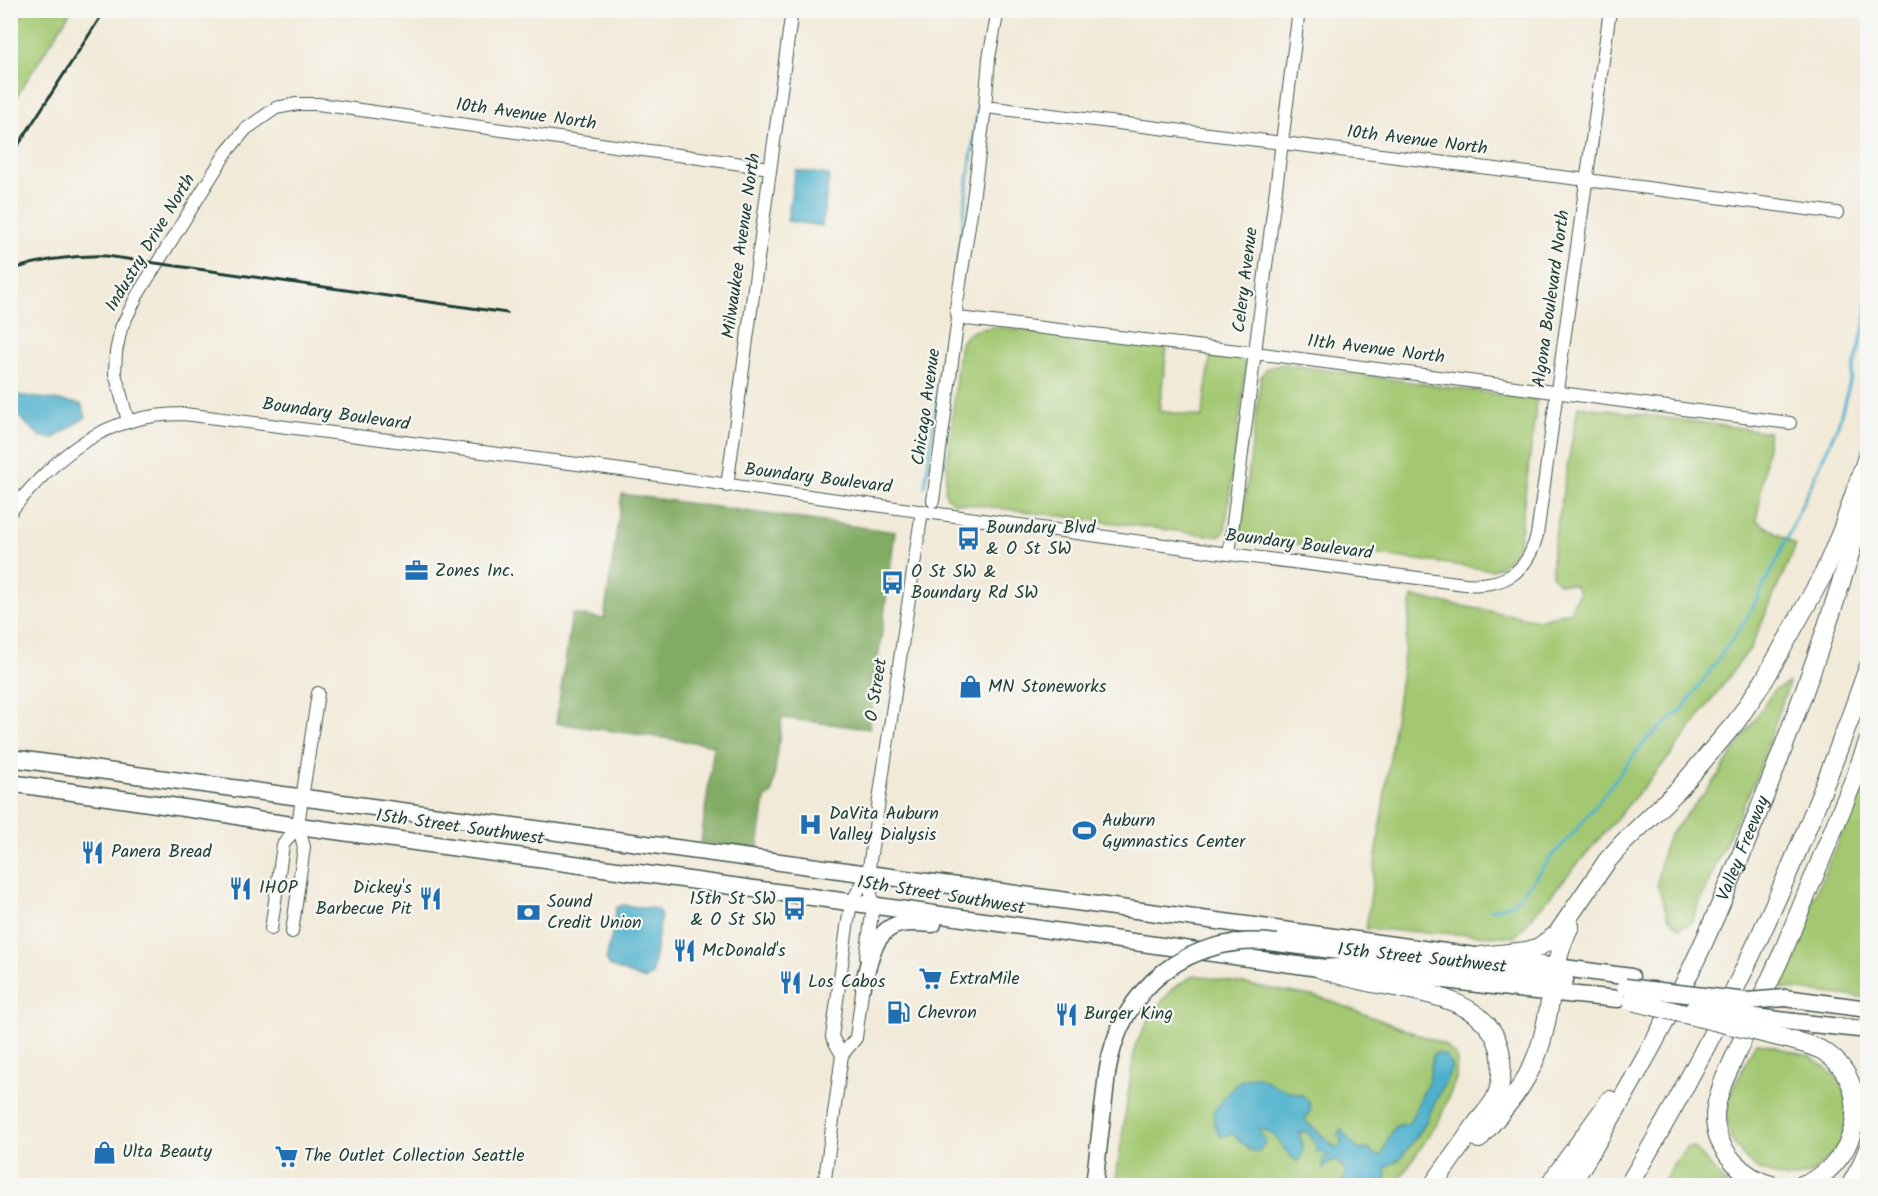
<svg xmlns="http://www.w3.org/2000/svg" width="1878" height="1196" viewBox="0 0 1878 1196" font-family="Kalam,sans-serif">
<rect width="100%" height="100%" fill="#f6f6f2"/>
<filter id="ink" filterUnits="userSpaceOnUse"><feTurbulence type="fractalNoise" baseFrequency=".0167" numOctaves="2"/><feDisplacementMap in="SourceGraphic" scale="12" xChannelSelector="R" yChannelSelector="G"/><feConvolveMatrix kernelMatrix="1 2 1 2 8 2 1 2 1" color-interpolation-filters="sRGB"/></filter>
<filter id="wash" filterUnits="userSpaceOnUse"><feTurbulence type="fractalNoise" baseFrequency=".008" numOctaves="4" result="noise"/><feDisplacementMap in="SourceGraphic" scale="24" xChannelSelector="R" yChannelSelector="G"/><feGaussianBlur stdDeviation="1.35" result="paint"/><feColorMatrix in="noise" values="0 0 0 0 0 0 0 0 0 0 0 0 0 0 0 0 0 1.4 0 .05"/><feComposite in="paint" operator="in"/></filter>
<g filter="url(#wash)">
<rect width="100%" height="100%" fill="#f2ead8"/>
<path fill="#a3c871" stroke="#618252" stroke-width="1.5" d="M 25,10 L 71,11 L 11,105 L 11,33 Z
M 994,327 L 1167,348 L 1159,411 L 1202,417 L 1211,353 L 1242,358 L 1246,368 L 1225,531 L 1221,535 L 1214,536 L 953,502 L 947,497 L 945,490 L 959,348 C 965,330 977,329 994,327 Z
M 1284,364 L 1537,400 L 1519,543 C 1513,557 1506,564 1492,570 L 1248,537 L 1241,530 L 1261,376 L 1267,368 Z
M 1578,406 L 1769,432 L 1757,521 L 1796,545 L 1751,647 L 1671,755 L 1515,937 L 1366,929 L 1412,597 L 1539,620 L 1570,611 L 1579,592 L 1574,585 L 1559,583 L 1552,576 L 1552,554 Z
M 1789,683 L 1756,778 L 1722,851 L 1691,923 L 1680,928 L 1669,919 L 1657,884 L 1663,852 L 1669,836 L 1716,779 L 1774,690 Z
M 1867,767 L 1867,998 L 1774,987 L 1835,849 Z
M 1194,975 L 1322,998 L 1443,1044 L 1457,1057 L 1456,1079 L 1439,1121 L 1396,1185 L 1115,1186 L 1135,1046 L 1151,1015 L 1172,989 Z
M 1756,1042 L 1809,1056 L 1824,1066 L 1839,1080 L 1848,1098 L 1850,1115 L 1838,1150 L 1811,1174 L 1787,1179 L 1759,1170 L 1745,1159 L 1731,1139 L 1726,1113 L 1731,1092 Z
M 1694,1147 L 1727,1185 L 1662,1185 L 1673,1165 L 1686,1148 Z"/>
<path fill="#82ac63" stroke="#50744c" stroke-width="1.5" d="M 622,494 L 895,532 L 869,729 L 782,718 L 772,794 L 765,799 L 758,848 L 701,843 L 714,745 L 556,723 L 572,614 L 604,619 Z"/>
<path fill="#4eb1cd" stroke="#367780" stroke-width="1.5" d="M 795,170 L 829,175 L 822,226 L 787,221 Z
M 11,394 L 81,404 L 86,417 L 54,438 L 41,437 L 11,410 Z
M 622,905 L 657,909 L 661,916 L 652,975 L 645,980 L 609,966 L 606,959 L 613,930 L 616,908 Z
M 1439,1053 L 1447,1056 L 1452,1068 L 1422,1129 L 1401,1158 L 1385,1168 L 1386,1179 L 1384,1183 L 1377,1182 L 1380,1185 L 1351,1185 L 1353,1184 L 1341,1182 L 1345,1178 L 1345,1170 L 1336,1160 L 1328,1163 L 1323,1169 L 1323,1160 L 1329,1156 L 1317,1151 L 1314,1141 L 1306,1131 L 1299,1133 C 1302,1144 1307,1152 1297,1161 C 1277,1148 1284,1135 1258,1128 L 1266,1142 L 1258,1152 L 1250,1150 L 1233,1134 L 1220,1136 L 1214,1122 L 1214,1112 L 1224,1097 L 1241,1080 L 1256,1076 L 1287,1091 L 1302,1095 L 1309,1102 L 1311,1110 L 1305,1118 L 1308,1124 C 1319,1130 1325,1140 1336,1148 L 1342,1144 L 1338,1133 L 1341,1129 L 1349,1140 L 1358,1149 L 1368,1149 L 1374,1155 L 1382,1156 L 1387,1140 L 1396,1126 L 1409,1123 L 1429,1080 L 1433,1054 Z"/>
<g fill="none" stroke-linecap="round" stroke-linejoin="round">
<path stroke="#4eb1cd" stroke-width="3" d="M 988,32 L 991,10
M 955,279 L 982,77
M 925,486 L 945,342
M 1491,910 L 1512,904 L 1529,885 L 1551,857 L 1577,829 L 1646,740 L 1682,710 L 1744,623 L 1776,562 L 1838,425 L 1858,353 L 1866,317 L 1868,298"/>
</g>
</g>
<g filter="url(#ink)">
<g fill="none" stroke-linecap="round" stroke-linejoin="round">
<defs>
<path id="minor" d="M 994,108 L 1587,180 L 1837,213
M 958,318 L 1255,353 L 1790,423
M 128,421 L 115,373 L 116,352 L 121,328 L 138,294 L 226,153 L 246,129 L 276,108 L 297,104 L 318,104 L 770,168
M 727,486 L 792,10
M 933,501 L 958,318 L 956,309 L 973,200 L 985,108 L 989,58 L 998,10
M 10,512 C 60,453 104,414 184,414 L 585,465 L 1229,554 L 1465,584 C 1504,587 1527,573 1537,535 L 1610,10
M 1229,554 L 1299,10
M 271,929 L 283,845 L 298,825
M 292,932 L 304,847 L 298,825 L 318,693
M 866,957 L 873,906 L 868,874 L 922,511
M 842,1055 L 832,1037 L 847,927 L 851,903 L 868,874
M 824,1186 L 842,1055 L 856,1038 L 864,977"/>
<path id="major" d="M 10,758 L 1631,977
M 10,783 L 219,813 L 263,821 C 615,867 967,920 1319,968 L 1341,967 L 1526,990 L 1618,999
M 1277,943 L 1565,980
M 863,985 C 869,963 873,930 900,924 C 911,922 923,923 933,924
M 1785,998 L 1868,1009
M 1794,1022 L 1868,1030
M 1094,1186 L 1107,1074"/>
<g id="highway">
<path d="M 1481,956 L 1527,951 L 1539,947 L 1557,934 L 1607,861 L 1623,843 L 1679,789 L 1736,722 L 1765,679 L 1824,573 L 1842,530 L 1868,454"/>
<path d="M 1319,968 C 1337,975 1354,979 1372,983 C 1418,992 1493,998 1501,1056 C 1502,1069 1501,1085 1496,1097 C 1492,1106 1483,1115 1477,1123 C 1462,1144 1447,1165 1432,1186"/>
<path d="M 1787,1039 C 1800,1043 1815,1045 1826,1053 C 1878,1089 1856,1170 1799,1186"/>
<path d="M 1479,1139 C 1505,1107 1529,1084 1541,1043 C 1553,1004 1551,963 1570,926"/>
<path d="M 1548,1186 L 1610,1100"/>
<path id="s1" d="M 1570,1186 C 1602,1134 1633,1082 1661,1029 C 1700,957 1731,881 1761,805 C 1802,702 1839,598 1868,491"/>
<path d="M 1628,1186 C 1726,1023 1805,848 1868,668"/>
<path d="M 1775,1186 C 1743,1179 1715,1150 1715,1116 C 1715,1104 1720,1092 1724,1080 L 1782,954 L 1855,777 L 1868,742"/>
<path d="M 1850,1186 L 1861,1166 L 1868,1149"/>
</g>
</defs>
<use href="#minor" stroke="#3f574d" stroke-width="14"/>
<use href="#major" stroke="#3f574d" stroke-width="19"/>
<use href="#highway" stroke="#3f574d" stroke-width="20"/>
<use href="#minor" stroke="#fff" stroke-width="12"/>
<use href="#major" stroke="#fff" stroke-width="16"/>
<use href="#highway" stroke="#fff" stroke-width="18"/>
<path stroke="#1f3d34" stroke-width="3" d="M 10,11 L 11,10
M 10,158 L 105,10
M 10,270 C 41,260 73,255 106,256 L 507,313"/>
<defs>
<path id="major-bridge" d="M 1625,987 L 1747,1001 L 1785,998
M 1693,1009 L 1794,1022
M 1107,1074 C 1119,987 1190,932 1277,943"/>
<path id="highway-bridge" d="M 1632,1001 L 1787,1039"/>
</defs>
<use href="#major-bridge" stroke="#3f574d" stroke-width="19" stroke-linecap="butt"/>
<use href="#highway-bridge" stroke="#3f574d" stroke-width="20" stroke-linecap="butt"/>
<use href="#major-bridge" stroke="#fff" stroke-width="16"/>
<use href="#highway-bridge" stroke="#fff" stroke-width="18"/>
</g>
</g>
<defs>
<symbol id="bus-bare" viewBox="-9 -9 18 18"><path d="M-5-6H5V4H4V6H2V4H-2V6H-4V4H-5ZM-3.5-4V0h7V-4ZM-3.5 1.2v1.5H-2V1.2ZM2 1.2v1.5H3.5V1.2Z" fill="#1f6fb2" stroke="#f6f6f2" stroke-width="2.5" paint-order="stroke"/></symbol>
<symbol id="office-bare" viewBox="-9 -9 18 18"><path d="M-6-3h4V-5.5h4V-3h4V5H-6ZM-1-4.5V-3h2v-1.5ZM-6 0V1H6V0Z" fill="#1f6fb2" stroke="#f6f6f2" stroke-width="2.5" paint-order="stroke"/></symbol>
<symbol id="shop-bare" viewBox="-9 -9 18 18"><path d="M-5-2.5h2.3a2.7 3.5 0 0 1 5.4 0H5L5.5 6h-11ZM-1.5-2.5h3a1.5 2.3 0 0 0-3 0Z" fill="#1f6fb2" stroke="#f6f6f2" stroke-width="2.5" paint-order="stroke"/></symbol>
<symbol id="hospital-bare" viewBox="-9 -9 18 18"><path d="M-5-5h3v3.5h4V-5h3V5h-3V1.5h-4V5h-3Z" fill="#1f6fb2" stroke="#f6f6f2" stroke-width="2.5" paint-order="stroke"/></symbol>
<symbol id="stadium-bare" viewBox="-9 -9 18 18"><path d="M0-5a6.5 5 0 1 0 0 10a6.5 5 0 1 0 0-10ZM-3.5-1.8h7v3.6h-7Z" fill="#1f6fb2" stroke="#f6f6f2" stroke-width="2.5" paint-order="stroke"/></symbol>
<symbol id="restaurant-bare" viewBox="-9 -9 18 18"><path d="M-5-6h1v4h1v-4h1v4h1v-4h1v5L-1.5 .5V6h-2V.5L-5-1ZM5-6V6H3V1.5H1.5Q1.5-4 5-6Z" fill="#1f6fb2" stroke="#f6f6f2" stroke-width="2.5" paint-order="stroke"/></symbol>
<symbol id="bank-bare" viewBox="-9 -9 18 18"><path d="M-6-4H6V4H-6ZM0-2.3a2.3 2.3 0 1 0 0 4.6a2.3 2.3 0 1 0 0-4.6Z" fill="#1f6fb2" stroke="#f6f6f2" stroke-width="2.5" paint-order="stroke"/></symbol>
<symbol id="supermarket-bare" viewBox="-9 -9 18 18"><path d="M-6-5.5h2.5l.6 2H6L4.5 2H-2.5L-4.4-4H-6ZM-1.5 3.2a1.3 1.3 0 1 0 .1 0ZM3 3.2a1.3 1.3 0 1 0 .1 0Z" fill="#1f6fb2" stroke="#f6f6f2" stroke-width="2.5" paint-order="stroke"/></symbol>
<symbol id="fuel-bare" viewBox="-9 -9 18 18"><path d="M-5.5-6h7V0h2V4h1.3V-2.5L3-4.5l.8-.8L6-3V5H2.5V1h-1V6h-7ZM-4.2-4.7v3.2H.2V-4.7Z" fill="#1f6fb2" stroke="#f6f6f2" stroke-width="2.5" paint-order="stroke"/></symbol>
</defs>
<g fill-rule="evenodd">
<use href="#bus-bare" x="952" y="522" width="33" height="33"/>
<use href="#office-bare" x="400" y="554" width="33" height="33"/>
<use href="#bus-bare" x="876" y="566" width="33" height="33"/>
<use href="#shop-bare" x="954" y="670" width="33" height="33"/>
<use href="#hospital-bare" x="794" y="808" width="33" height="33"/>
<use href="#stadium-bare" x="1068" y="814" width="33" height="33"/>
<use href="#restaurant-bare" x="76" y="836" width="33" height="33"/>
<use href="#restaurant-bare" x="224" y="872" width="33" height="33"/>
<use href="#restaurant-bare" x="414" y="882" width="33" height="33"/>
<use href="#bus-bare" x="778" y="892" width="33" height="33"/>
<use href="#bank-bare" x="512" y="896" width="33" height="33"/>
<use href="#restaurant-bare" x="668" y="934" width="33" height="33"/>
<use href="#supermarket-bare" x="914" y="962" width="33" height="33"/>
<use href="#restaurant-bare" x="774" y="966" width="33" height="33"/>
<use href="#fuel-bare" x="882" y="996" width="33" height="33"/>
<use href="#restaurant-bare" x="1050" y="998" width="33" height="33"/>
<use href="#shop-bare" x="88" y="1136" width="33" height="33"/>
<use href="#supermarket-bare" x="270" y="1140" width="33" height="33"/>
</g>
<g text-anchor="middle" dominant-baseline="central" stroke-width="4.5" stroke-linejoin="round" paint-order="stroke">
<g font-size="18" fill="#1f3d34" stroke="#f6f6f2">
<text transform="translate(526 115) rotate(8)">10th Avenue North</text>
<text transform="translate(1417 141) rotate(7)">10th Avenue North</text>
<text transform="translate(151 243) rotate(-59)">Industry Drive North</text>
<text transform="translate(742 246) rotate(-82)">Milwaukee Avenue North</text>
<text transform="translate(1246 280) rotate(-83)">Celery Avenue</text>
<text transform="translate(1552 299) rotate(-82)">Algona Boulevard North</text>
<text transform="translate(1376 350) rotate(7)">11th Avenue North</text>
<text transform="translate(927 407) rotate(-82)">Chicago Avenue</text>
<text transform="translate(336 415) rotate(8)">Boundary Boulevard</text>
<text transform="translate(818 479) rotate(7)">Boundary Boulevard</text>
<text transform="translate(1299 545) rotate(7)">Boundary Boulevard</text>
<text transform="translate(877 690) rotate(-81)">O Street</text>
<text transform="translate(460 828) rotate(8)">15th Street Southwest</text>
<text stroke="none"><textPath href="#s1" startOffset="380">Valley Freeway</textPath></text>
<text transform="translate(941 896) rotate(9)">15th Street Southwest</text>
<text transform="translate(1422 959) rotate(6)">15th Street Southwest</text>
</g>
<g font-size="18" fill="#1f3d34" stroke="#f6f6f2" text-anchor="start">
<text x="986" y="528">Boundary Blvd<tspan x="986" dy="21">&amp; O St SW</tspan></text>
<text x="435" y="571">Zones Inc.</text>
<text x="911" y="572">O St SW &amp;<tspan x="911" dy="21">Boundary Rd SW</tspan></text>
<text x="988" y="687">MN Stoneworks</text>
<text x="829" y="814">DaVita Auburn<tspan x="829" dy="21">Valley Dialysis</tspan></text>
<text x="1102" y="821">Auburn<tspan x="1102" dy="21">Gymnastics Center</tspan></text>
<text x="111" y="852">Panera Bread</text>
<text x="259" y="888">IHOP</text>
<text x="412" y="888" text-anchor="end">Dickey's<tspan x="412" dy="21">Barbecue Pit</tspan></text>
<text x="776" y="899" text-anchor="end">15th St SW<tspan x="776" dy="21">&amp; O St SW</tspan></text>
<text x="547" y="902">Sound<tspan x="547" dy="21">Credit Union</tspan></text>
<text x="702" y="951">McDonald's</text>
<text x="949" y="979">ExtraMile</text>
<text x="808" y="982">Los Cabos</text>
<text x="917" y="1013">Chevron</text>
<text x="1084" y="1014">Burger King</text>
<text x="122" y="1152">Ulta Beauty</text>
<text x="304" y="1156">The Outlet Collection Seattle</text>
</g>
</g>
<rect width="1878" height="1196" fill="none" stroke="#f6f6f2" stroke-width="36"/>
</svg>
